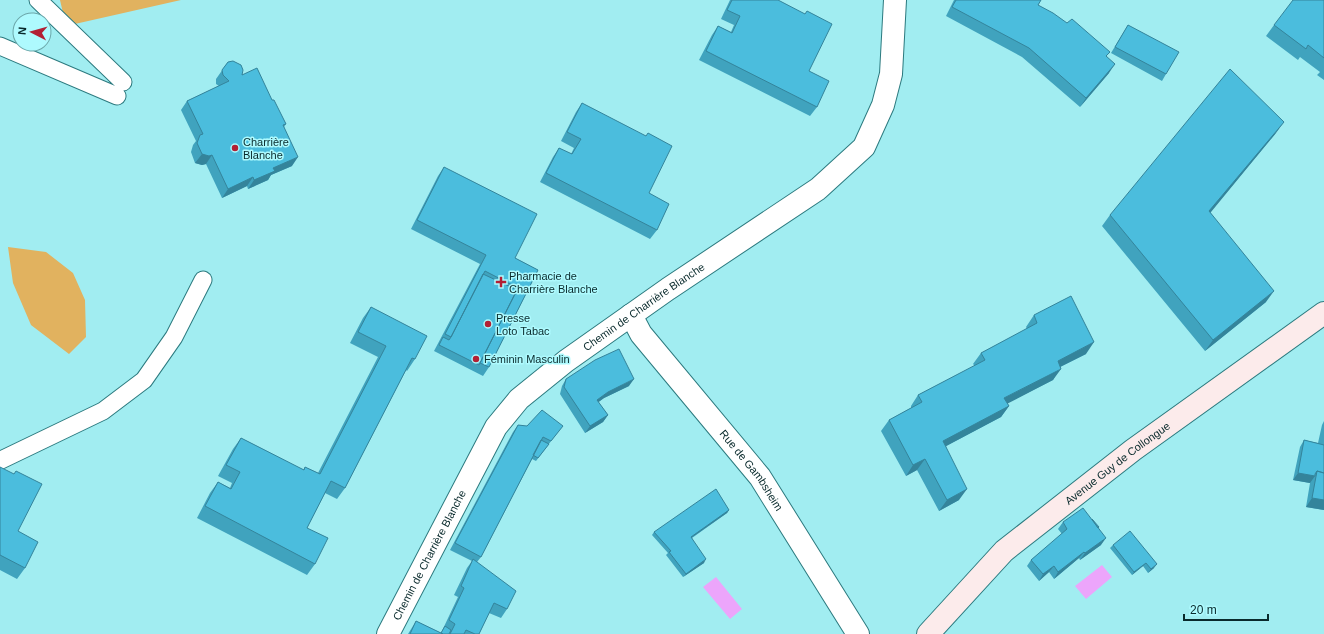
<svg xmlns="http://www.w3.org/2000/svg" width="1324" height="634" viewBox="0 0 1324 634" font-family="Arial,sans-serif">
<rect width="100%" height="100%" fill="#a1edf1"/>
<path fill="#e1b25f" d="M 60,0 L 181,0 L 66,26 Z
M 8,247 L 46,252 L 73,273 L 85,300 L 86,337 L 69,354 L 31,325 L 13,283 Z"/>
<path fill="#eca5fb" d="M 1102,565 L 1112,577 L 1086,599 L 1075,586 Z
M 716,577 L 742,609 L 730,619 L 703,587 Z"/>
<g fill="none" stroke-linecap="round" stroke-linejoin="round">
<defs>
<path id="pedestrian" d="M 38,0 L 123,82
M 0,46 L 117,96
M 1,460 L 103,411 L 144,380 L 174,337 L 203,280"/>
<g id="minor">
<path id="s1" d="M 631,315 L 641,334 L 760,477 L 858,634"/>
</g>
<g id="tertiary">
<path id="s2" d="M 388,634 L 496,427 L 519,399 L 566,361 L 668,289 L 818,189 L 864,147 L 883,105 L 891,74 L 895,0"/>
</g>
<g id="secondary">
<path id="s3" d="M 928,634 L 1004,551 L 1133,450 L 1324,313"/>
</g>
</defs>
<use href="#pedestrian" stroke="#2c7a7f" stroke-width="19"/>
<use href="#minor" stroke="#2c7a7f" stroke-width="24"/>
<use href="#tertiary" stroke="#2c7a7f" stroke-width="24"/>
<use href="#secondary" stroke="#2c7a7f" stroke-width="24"/>
<use href="#pedestrian" stroke="#fff" stroke-width="17"/>
<use href="#minor" stroke="#fff" stroke-width="22"/>
<use href="#tertiary" stroke="#fff" stroke-width="22"/>
<use href="#secondary" stroke="#fcebeb" stroke-width="22"/>
</g>
<path fill="#40a3be" d="M 730,0 L 778,0 L 809,71 L 817,107 L 810,116 L 699,60 L 712,35 L 718,26 L 731,32 L 734,25 L 721,19 Z
M 954,0 L 1041,0 L 1038,5 L 1107,56 L 1109,73 L 1080,107 L 1022,57 L 946,16 Z
M 1324,0 L 1324,80 L 1317,75 L 1320,72 L 1300,57 L 1298,60 L 1266,36 L 1274,25 Z
M 1128,25 L 1166,74 L 1162,81 L 1111,53 Z
M 228,62 L 272,100 L 286,124 L 284,127 L 292,166 L 271,175 L 268,180 L 248,189 L 247,186 L 222,198 L 206,164 L 202,165 L 195,163 L 191,152 L 193,145 L 196,141 L 181,110 L 187,101 L 219,86 L 216,84 L 216,79 Z
M 582,103 L 649,193 L 657,230 L 650,239 L 540,182 L 553,157 L 559,148 L 571,154 L 574,148 L 561,141 L 576,112 Z
M 1276,133 L 1210,212 L 1266,302 L 1205,351 L 1102,226 L 1110,215 Z
M 444,167 L 515,258 L 538,270 L 489,367 L 483,376 L 434,351 L 480,264 L 411,229 L 438,176 Z
M 371,307 L 415,359 L 407,371 L 406,370 L 345,488 L 337,499 L 325,493 L 307,528 L 315,564 L 307,575 L 197,518 L 210,493 L 218,482 L 230,488 L 232,483 L 218,476 L 233,449 L 241,438 L 303,470 L 305,467 L 318,473 L 378,357 L 350,343 L 363,318 Z
M 1034,315 L 1086,354 L 1060,367 L 1053,380 L 1007,403 L 1009,406 L 1001,417 L 946,446 L 959,500 L 939,511 L 917,470 L 906,476 L 881,431 L 889,420 L 911,408 L 911,406 L 918,395 L 975,366 L 973,364 L 981,353 L 1027,329 L 1026,327 Z
M 566,379 L 629,386 L 604,398 L 598,402 L 608,415 L 603,422 L 585,433 L 560,394 L 562,386 Z
M 1324,421 L 1324,510 L 1306,507 L 1310,483 L 1293,480 L 1300,447 L 1304,440 L 1318,443 L 1322,425 Z
M 518,425 L 558,432 L 536,461 L 532,459 L 481,557 L 477,562 L 507,609 L 501,618 L 489,613 L 479,634 L 408,634 L 416,621 L 441,633 L 458,597 L 454,595 L 467,568 L 472,561 L 450,550 L 513,432 Z
M 0,467 L 18,531 L 25,568 L 17,579 L 0,570 Z
M 729,510 L 727,513 L 692,538 L 704,563 L 683,577 L 666,555 L 668,553 L 652,535 L 654,532 Z
M 1063,522 L 1098,528 L 1101,545 L 1080,560 L 1079,558 L 1054,579 L 1049,572 L 1039,581 L 1027,566 L 1031,560 L 1062,534 L 1058,529 Z
M 1113,545 L 1154,568 L 1148,573 L 1143,566 L 1132,575 L 1110,548 Z"/>
<path fill="#34849b" d="M 1115,64 L 1109,73 L 1080,107 L 1086,98 Z
M 1284,122 L 1276,133 L 1202,223 L 1209,211 Z
M 202,154 L 212,155 L 206,164 L 202,165 L 195,163 Z
M 298,157 L 292,166 L 271,175 L 268,180 L 248,189 L 254,180 L 273,168 Z
M 253,177 L 247,186 L 222,198 L 228,189 Z
M 1274,291 L 1266,302 L 1205,351 L 1213,340 Z
M 1094,342 L 1086,354 L 1050,372 L 1058,361 Z
M 1061,369 L 1053,380 L 997,409 L 1004,398 Z
M 634,379 L 629,386 L 604,398 L 592,407 L 597,400 L 608,392 Z
M 1009,406 L 1001,417 L 935,452 L 943,441 Z
M 608,415 L 603,422 L 585,433 L 590,426 Z
M 925,459 L 917,470 L 906,476 L 913,465 Z
M 1298,473 L 1315,476 L 1310,483 L 1293,480 Z
M 967,489 L 959,500 L 939,511 L 947,500 Z
M 1312,498 L 1324,500 L 1324,510 L 1306,507 Z
M 729,510 L 727,513 L 688,540 L 691,537 Z
M 1106,538 L 1101,545 L 1080,560 L 1085,553 Z
M 1084,552 L 1079,558 L 1054,579 L 1058,572 Z
M 706,559 L 704,563 L 683,577 L 686,574 Z
M 1146,563 L 1143,566 L 1132,575 L 1134,572 Z
M 1157,564 L 1154,568 L 1148,573 L 1151,569 Z
M 1054,566 L 1049,572 L 1039,581 L 1043,574 Z"/>
<path fill="#4bbddd" stroke="#34849b" d="M 732,0 L 778,0 L 805,14 L 807,11 L 832,24 L 809,71 L 829,81 L 817,107 L 706,51 L 718,26 L 732,33 L 740,16 L 727,10 Z
M 956,0 L 1041,0 L 1038,5 L 1053,13 L 1067,23 L 1072,19 L 1110,52 L 1106,56 L 1115,64 L 1086,98 L 1029,48 L 952,7 Z
M 1293,0 L 1324,0 L 1324,58 L 1308,45 L 1306,49 L 1274,25 Z
M 1128,25 L 1179,52 L 1166,74 L 1115,47 Z
M 233,61 L 241,65 L 243,70 L 242,75 L 257,68 L 272,100 L 274,100 L 286,124 L 283,125 L 298,157 L 273,168 L 275,171 L 254,180 L 253,177 L 228,189 L 212,155 L 209,156 L 202,154 L 197,143 L 200,135 L 203,134 L 187,101 L 229,81 L 223,75 L 222,70 L 228,62 Z
M 1230,69 L 1284,122 L 1209,211 L 1274,291 L 1213,340 L 1110,215 Z
M 582,103 L 646,136 L 648,133 L 672,146 L 649,193 L 669,204 L 657,230 L 546,173 L 559,148 L 572,154 L 581,139 L 567,132 Z
M 444,167 L 537,214 L 515,258 L 538,270 L 489,367 L 480,363 L 518,288 L 485,271 L 451,337 L 445,334 L 486,255 L 417,220 Z
M 483,274 L 517,290 L 479,365 L 439,345 L 443,337 L 449,340 L 451,337 Z
M 1071,296 L 1094,342 L 1058,361 L 1061,369 L 1004,398 L 1009,406 L 943,441 L 967,489 L 947,500 L 925,459 L 913,465 L 889,420 L 922,402 L 918,395 L 985,360 L 981,353 L 1037,323 L 1034,315 Z
M 371,307 L 427,336 L 415,359 L 412,358 L 345,488 L 331,481 L 307,528 L 328,538 L 315,564 L 205,506 L 218,482 L 231,489 L 240,472 L 226,465 L 241,438 L 304,470 L 305,467 L 320,474 L 386,346 L 358,332 Z
M 619,349 L 634,379 L 608,392 L 597,400 L 608,415 L 590,426 L 564,387 L 566,379 L 595,360 Z
M 542,410 L 563,426 L 551,441 L 543,437 L 481,557 L 455,543 L 518,425 L 527,426 Z
M 541,440 L 549,444 L 538,458 L 533,455 Z
M 1304,440 L 1324,445 L 1324,473 L 1317,471 L 1315,474 L 1315,476 L 1298,473 Z
M 0,467 L 14,474 L 16,471 L 42,484 L 18,531 L 38,542 L 25,568 L 0,555 Z
M 1317,471 L 1324,473 L 1324,500 L 1312,498 Z
M 716,489 L 729,510 L 691,537 L 706,559 L 686,574 L 669,552 L 671,551 L 654,532 Z
M 1083,508 L 1106,538 L 1085,553 L 1084,552 L 1058,572 L 1054,566 L 1043,574 L 1031,560 L 1067,529 L 1063,522 Z
M 1092,519 L 1099,527 L 1098,528 Z
M 1130,531 L 1157,564 L 1151,569 L 1146,563 L 1134,572 L 1113,545 Z
M 473,559 L 516,591 L 507,609 L 494,603 L 479,634 L 475,634 L 466,630 L 464,634 L 450,634 L 455,624 L 449,620 L 464,588 L 461,586 Z
M 416,621 L 443,634 L 410,634 Z
M 445,626 L 451,630 L 449,634 L 443,634 L 441,633 Z"/>
<g fill="#b22034" stroke="#aefafe" stroke-width="1.5">
<circle cx="235" cy="148" r="4"/>
<path d="M499 276h4v4h4v4h-4v4h-4v-4h-4v-4h4z"/>
<circle cx="488" cy="324" r="4"/>
<circle cx="476" cy="359" r="4"/>
</g>
<g text-anchor="middle" dominant-baseline="central" stroke-width="3" stroke-linejoin="round" paint-order="stroke">
<g font-size="11" fill="#092a2c" stroke="#aefafe" text-anchor="start">
<text x="243" y="142">Charrière<tspan x="243" dy="13">Blanche</tspan></text>
<text x="509" y="276">Pharmacie de<tspan x="509" dy="13">Charrière Blanche</tspan></text>
<text x="496" y="318">Presse<tspan x="496" dy="13">Loto Tabac</tspan></text>
<text x="484" y="359">Féminin Masculin</text>
</g>
<g font-size="11" fill="#092a2c" stroke="#aefafe">
<text stroke="none"><textPath href="#s2" startOffset="425">Chemin de Charrière Blanche</textPath></text>
<text stroke="none"><textPath href="#s3" startOffset="256">Avenue Guy de Collongue</textPath></text>
<text stroke="none"><textPath href="#s1" startOffset="197">Rue de Gambsheim</textPath></text>
<text stroke="none"><textPath href="#s2" startOffset="89">Chemin de Charrière Blanche</textPath></text>
</g>
</g>
<g transform="translate(32 32) rotate(276)"><circle r="19" fill="#aefafe" stroke="#6ca7aa"/>
<path d="M0-3L7 15L0 10L-7 15Z" fill="#b22034"/>
<text y="-6" font-size="11" font-weight="bold" text-anchor="middle" fill="#092a2c">N</text>
</g>
<path d="M1184 614v6h84v-6" fill="none" stroke="#092a2c" stroke-width="2"/>
<text x="1190" y="614" font-size="12" fill="#092a2c" stroke="#aefafe" stroke-width="3" paint-order="stroke">20 m</text>
</svg>
